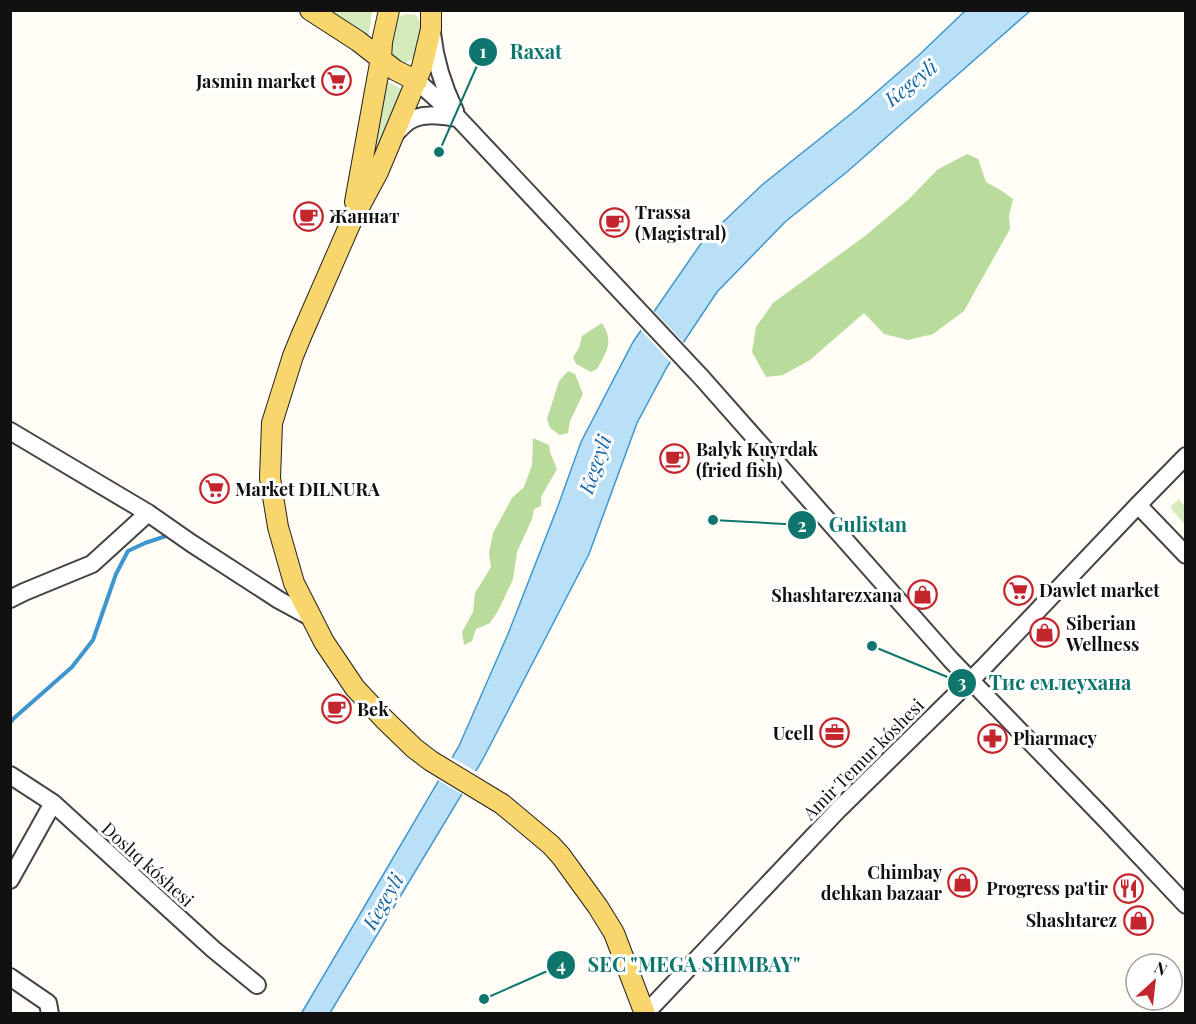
<svg xmlns="http://www.w3.org/2000/svg" width="1196" height="1024" viewBox="0 0 1196 1024" font-family="'Playfair Display',serif">
<rect width="100%" height="100%" fill="#fffdf5"/>
<path fill="#d5ebbd" d="M 356,10 L 372,12 L 368,38 L 324,11 Z
M 407,14 L 416,15 L 422,25 L 418,55 C 407,65 398,67 389,53 L 394,22 L 400,16 Z
M 387,81 L 407,92 L 372,170 Z
M 1179,499 L 1185,507 L 1185,525 L 1170,507 Z"/>
<path fill="#b9dc9c" d="M 967,154 L 978,159 L 986,182 L 1002,191 L 1013,199 L 1009,216 L 1010,229 L 964,311 L 933,334 L 908,340 L 884,334 L 864,313 L 810,360 L 783,375 L 766,377 L 752,352 L 756,327 L 773,303 L 865,236 L 909,199 L 937,170 Z
M 602,323 C 614,342 607,351 597,369 L 591,372 L 576,364 L 573,357 L 579,348 L 582,336 Z
M 568,371 L 575,374 L 583,394 L 570,421 L 568,433 L 560,435 L 550,428 L 547,419 L 559,381 Z
M 533,438 L 549,445 L 550,452 L 557,469 L 541,497 L 541,506 L 534,509 L 532,519 L 517,552 L 513,579 L 498,611 L 490,623 L 476,629 L 472,641 L 464,645 L 462,632 L 473,612 L 475,593 L 491,567 L 489,553 L 493,533 L 512,498 L 524,487 L 532,465 Z"/>
<path fill="#b9e0f7" stroke="#3f96cf" stroke-width="1.5" d="M 965,11 L 1030,11 L 848,171 L 785,222 L 717,292 L 667,367 L 637,423 L 589,554 L 483,759 L 330,1013 L 301,1014 L 459,746 L 508,634 L 558,506 L 581,442 L 633,342 L 702,242 L 762,185 L 857,109 L 919,55 Z"/>
<path fill="#fffdf5" d="M 652,309 L 686,345 L 672,364 L 639,328 Z
M 449,756 L 479,773 L 465,796 L 436,779 Z"/>
<g fill="none" stroke-linecap="round" stroke-linejoin="round">
<path stroke="#3f96cf" stroke-width="4" d="M 10,723 L 13,719 L 72,667 L 93,640 L 116,574 L 128,551 L 145,543 L 166,536"/>
<defs>
<path id="minor" d="M 432,33 C 435,61 443,86 455,111
M 417,81 L 458,118 L 702,378 L 951,660 L 1103,817 L 1186,905
M 394,135 C 398,131 403,125 409,121 C 423,112 442,116 458,118
M 10,431 L 148,513 L 191,543 L 279,600 L 312,618
M 1138,505 L 1186,555
M 10,599 L 24,592 L 92,564 L 148,513
M 10,775 L 53,803 L 213,949 L 257,985
M 10,880 L 53,803
M 10,977 L 48,1003 L 50,1014
M 645,1014 L 839,809 L 983,668 L 1138,505 L 1186,456"/>
<path id="major" d="M 310,10 L 358,41 L 395,70 L 417,81
M 431,10 L 431,29 L 422,67 L 378,172 L 351,222 L 302,334 L 293,356 L 272,423 L 270,478 L 278,527 L 294,583 L 324,642 L 355,688 L 384,719 L 414,748 L 431,761 L 502,804 L 551,845 L 561,856 L 598,907 L 614,933 L 645,1014
M 355,202 L 381,58 L 382,42 L 389,10"/>
</defs>
<use href="#minor" stroke="#444" stroke-width="20"/>
<use href="#major" stroke="#222" stroke-width="22"/>
<use href="#minor" stroke="#fff" stroke-width="16"/>
<use href="#major" stroke="#f9d66b" stroke-width="20"/>
</g>
<defs>
<symbol id="supermarket-ring" viewBox="-11 -11 22 22"><circle r="9.5" fill="#fff" stroke="#c4262e" stroke-width="1.5"/><path d="M-6-5.5h2.5l.6 2H6L4.5 2H-2.5L-4.4-4H-6ZM-1.5 3.2a1.3 1.3 0 1 0 .1 0ZM3 3.2a1.3 1.3 0 1 0 .1 0Z" fill="#c4262e"/></symbol>
<symbol id="cafe-ring" viewBox="-11 -11 22 22"><circle r="9.5" fill="#fff" stroke="#c4262e" stroke-width="1.5"/><path d="M-5.5-4.5H6V0H3Q3 3.5 0 3.5H-2.5Q-5.5 3.5-5.5 0ZM3-3.2v2h1.7v-2ZM-6 4.5H4V6H-6Z" fill="#c4262e"/></symbol>
<symbol id="shop-ring" viewBox="-11 -11 22 22"><circle r="9.5" fill="#fff" stroke="#c4262e" stroke-width="1.5"/><path d="M-5-2.5h2.3a2.7 3.5 0 0 1 5.4 0H5L5.5 6h-11ZM-1.5-2.5h3a1.5 2.3 0 0 0-3 0Z" fill="#c4262e"/></symbol>
<symbol id="office-ring" viewBox="-11 -11 22 22"><circle r="9.5" fill="#fff" stroke="#c4262e" stroke-width="1.5"/><path d="M-6-3h4V-5.5h4V-3h4V5H-6ZM-1-4.5V-3h2v-1.5ZM-6 0V1H6V0Z" fill="#c4262e"/></symbol>
<symbol id="pharmacy-ring" viewBox="-11 -11 22 22"><circle r="9.5" fill="#fff" stroke="#c4262e" stroke-width="1.5"/><path d="M-2-6h4v4h4v4h-4v4h-4v-4h-4v-4h4Z" fill="#c4262e"/></symbol>
<symbol id="restaurant-ring" viewBox="-11 -11 22 22"><circle r="9.5" fill="#fff" stroke="#c4262e" stroke-width="1.5"/><path d="M-5-6h1v4h1v-4h1v4h1v-4h1v5L-1.5 .5V6h-2V.5L-5-1ZM5-6V6H3V1.5H1.5Q1.5-4 5-6Z" fill="#c4262e"/></symbol>
</defs>
<g fill-rule="evenodd">
<use href="#supermarket-ring" x="320" y="64" width="33" height="33"/>
<use href="#cafe-ring" x="292" y="200" width="33" height="33"/>
<use href="#cafe-ring" x="598" y="206" width="33" height="33"/>
<use href="#cafe-ring" x="658" y="442" width="33" height="33"/>
<use href="#supermarket-ring" x="198" y="472" width="33" height="33"/>
<use href="#supermarket-ring" x="1002" y="574" width="33" height="33"/>
<use href="#shop-ring" x="906" y="578" width="33" height="33"/>
<use href="#shop-ring" x="1028" y="616" width="33" height="33"/>
<use href="#cafe-ring" x="320" y="692" width="33" height="33"/>
<use href="#office-ring" x="818" y="716" width="33" height="33"/>
<use href="#pharmacy-ring" x="976" y="722" width="33" height="33"/>
<use href="#shop-ring" x="946" y="866" width="33" height="33"/>
<use href="#restaurant-ring" x="1112" y="872" width="33" height="33"/>
<use href="#shop-ring" x="1122" y="904" width="33" height="33"/>
</g>
<g text-anchor="middle" dominant-baseline="central" stroke-width="6" stroke-linejoin="round" paint-order="stroke">
<g font-size="18" font-weight="bold" fill="#111" stroke="#fff" text-anchor="start">
<text x="316" y="81" text-anchor="end">Jasmin market</text>
<text x="635" y="212">Trassa<tspan x="635" dy="21">(Magistral)</tspan></text>
<text x="329" y="216">Жаннат</text>
<text x="696" y="449">Balyk Kuyrdak<tspan x="696" dy="21">(fried fish)</tspan></text>
<text x="235" y="489">Market DILNURA</text>
<text x="1039" y="590">Dawlet market</text>
<text x="902" y="595" text-anchor="end">Shashtarezxana</text>
<text x="1066" y="623">Siberian<tspan x="1066" dy="21">Wellness</tspan></text>
<text x="357" y="709">Bek</text>
<text x="814" y="733" text-anchor="end">Ucell</text>
<text x="1013" y="738">Pharmacy</text>
<text x="942" y="872" text-anchor="end">Chimbay<tspan x="942" dy="21">dehkan bazaar</tspan></text>
<text x="1108" y="888" text-anchor="end">Progress pa'tir</text>
<text x="1117" y="920" text-anchor="end">Shashtarez</text>
</g>
<g font-size="18" fill="#111" stroke="#fff">
<text transform="translate(863 759) rotate(-45)">Amir Temur kóshesi</text>
<text transform="translate(148 864) rotate(42)">Doslıq kóshesi</text>
</g>
<g font-size="20" font-style="italic" fill="#1768a6" stroke="#fff">
<text transform="translate(910 82) rotate(-39)">Kegeyli</text>
<text transform="translate(594 464) rotate(-71)">Kegeyli</text>
<text transform="translate(382 901) rotate(-60)">Kegeyli</text>
</g>
</g>
<path fill="none" stroke="#0f766e" stroke-width="2" d="M439 152L483 52M713 520L802 525M872 646L962 683M484 999L561 965"/>
<g fill="#0f766e" stroke="#fff" stroke-width="2">
<circle cx="439" cy="152" r="6"/>
<circle cx="713" cy="520" r="6"/>
<circle cx="872" cy="646" r="6"/>
<circle cx="484" cy="999" r="6"/>
<circle cx="483" cy="52" r="15"/>
<circle cx="802" cy="525" r="15"/>
<circle cx="962" cy="683" r="15"/>
<circle cx="561" cy="965" r="15"/>
</g>
<g font-size="18" text-anchor="middle" font-weight="bold" fill="#fff">
<text x="483" y="58">1</text>
<text x="802" y="532">2</text>
<text x="962" y="689">3</text>
<text x="561" y="972">4</text>
</g>
<g font-size="20" text-anchor="middle" font-weight="bold" fill="#0f766e" stroke="#fff" stroke-width="6" stroke-linejoin="round" paint-order="stroke">
<text x="536" y="59">Raxat</text>
<text x="868" y="532">Gulistan</text>
<text x="1060" y="690">Тис емлеухана</text>
<text x="694" y="972">SEC "MEGA SHIMBAY"</text>
</g>
<rect width="1196" height="1024" fill="none" stroke="#111111" stroke-width="24"/>
<g transform="translate(1154 982) rotate(27)"><circle r="28" fill="#ffffff" stroke="#a0a0a0" stroke-width="1.5"/>
<path d="M0-4.5L10 22L0 15L-10 22Z" fill="#c4262e"/>
<text y="-9" font-size="16" font-weight="bold" text-anchor="middle" fill="#111111">N</text>
</g>
</svg>
